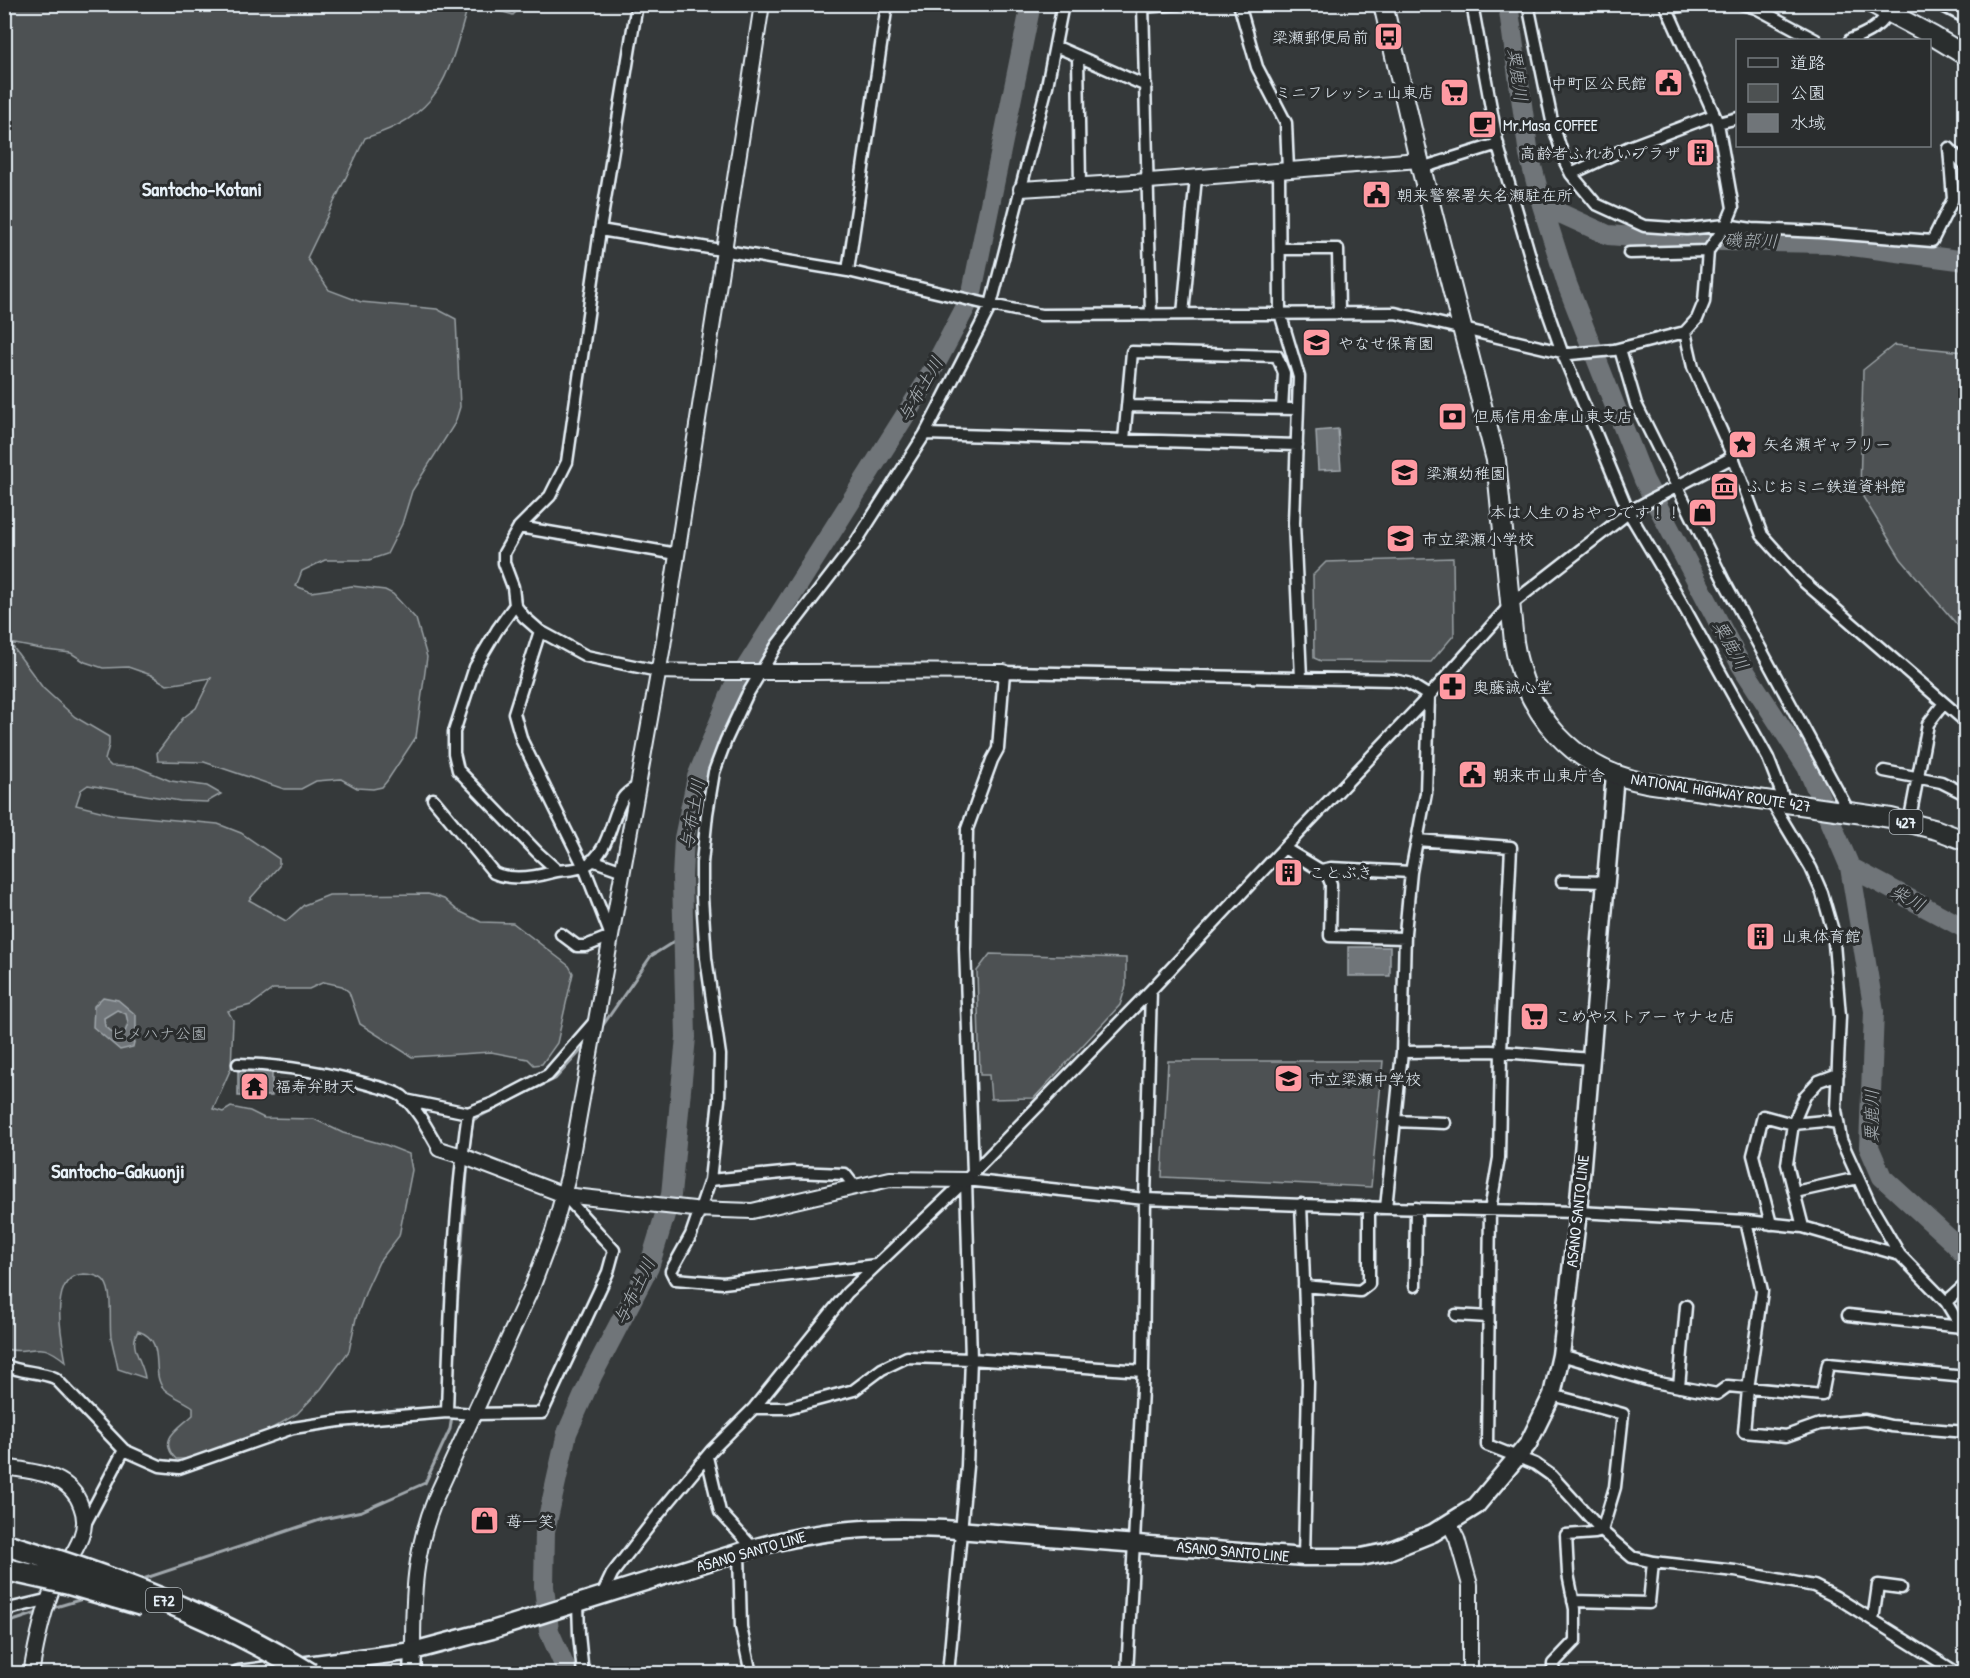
<svg xmlns="http://www.w3.org/2000/svg" width="1970" height="1678" viewBox="0 0 1970 1678" font-family="'Patrick Hand','Klee One',sans-serif">
<rect width="100%" height="100%" fill="#35393a"/>
<filter id="ink" filterUnits="userSpaceOnUse"><feTurbulence type="fractalNoise" baseFrequency=".0167" numOctaves="2"/><feDisplacementMap in="SourceGraphic" scale="12" xChannelSelector="R" yChannelSelector="G"/><feConvolveMatrix kernelMatrix="1 2 1 2 8 2 1 2 1" color-interpolation-filters="sRGB"/></filter>
<g filter="url(#ink)">
<path fill="#4d5152" stroke="#9aa1a5" stroke-width="1.5" d="M 4,5 L 521,5 L 519,9 L 513,15 L 493,9 L 467,9 C 448,78 440,115 365,138 L 307,258 L 329,290 L 361,302 L 437,309 L 456,319 L 460,407 L 455,423 L 412,491 L 402,524 L 387,554 L 369,560 L 325,560 L 302,571 L 296,586 L 311,592 L 352,586 L 385,590 L 393,594 L 416,619 L 427,657 L 416,737 L 387,781 L 382,787 L 373,789 L 357,788 L 341,779 L 316,781 L 301,789 L 284,789 L 204,762 L 158,761 L 157,753 L 183,718 L 196,708 L 211,678 L 167,685 L 151,675 L 128,667 L 103,668 L 85,662 L 71,653 L 46,650 L 10,643 L 43,688 L 75,717 L 109,737 L 109,745 L 105,760 L 111,766 L 137,767 L 171,781 L 207,786 L 221,794 L 207,802 L 180,801 L 88,785 L 81,790 L 76,805 L 112,814 L 218,824 L 241,833 L 279,859 L 279,866 L 249,900 L 286,921 L 304,905 L 329,895 L 428,894 L 444,899 L 457,910 L 481,922 L 513,923 L 569,966 L 573,973 L 557,1043 L 542,1064 L 534,1065 L 528,1059 L 491,1052 L 412,1057 L 360,1024 L 349,992 L 342,986 L 324,982 L 309,989 L 273,989 L 251,1005 L 228,1011 L 233,1020 L 231,1068 L 213,1109 L 223,1112 L 231,1107 L 250,1111 L 264,1118 L 314,1119 L 343,1133 L 386,1145 L 409,1154 L 412,1170 L 399,1236 L 379,1262 L 367,1288 L 356,1318 L 349,1351 L 321,1389 L 297,1414 L 234,1450 L 184,1459 L 176,1459 C 157,1439 178,1429 193,1415 L 193,1407 C 185,1401 171,1396 164,1389 C 149,1373 168,1341 138,1331 C 128,1347 143,1361 145,1378 L 118,1369 C 116,1358 113,1347 111,1337 C 109,1323 113,1293 105,1282 C 101,1276 91,1274 84,1274 C 47,1275 62,1340 66,1362 C 37,1337 34,1356 5,1349 Z
M 1894,345 L 1965,352 L 1965,634 L 1901,559 L 1860,492 L 1863,370 Z
M 1453,558 L 1454,635 L 1431,662 L 1321,661 L 1314,658 L 1313,575 L 1326,562 Z
M 990,954 L 1126,958 L 1126,986 L 1120,1005 L 1034,1098 L 991,1099 L 989,1075 L 980,1075 L 977,971 Z
M 1168,1061 L 1383,1061 L 1371,1187 L 1162,1177 Z"/>
<path fill="#707579" stroke="#a0a7ac" stroke-width="1.5" fill-rule="evenodd" d="M 1338,429 L 1341,469 L 1318,470 L 1316,431 Z
M 1348,947 L 1390,947 L 1390,976 L 1348,976 Z
M 103,997 L 118,1000 L 136,1015 L 136,1033 L 133,1047 L 120,1050 L 93,1027 L 94,1006 ZM 117,1010 L 126,1014 L 128,1023 L 125,1032 L 117,1036 L 105,1026 L 104,1018 Z
M 238,1069 L 272,1069 L 272,1096 L 238,1096 Z"/>
<g fill="none" stroke-linecap="round" stroke-linejoin="round">
<path stroke="#a0a7ac" stroke-width="3" d="M 601,1028 L 651,956 L 683,936
M 506,1103 L 555,1079 L 587,1044
M 468,1155 L 473,1120 L 500,1106
M 452,1409 L 457,1307 L 468,1161
M 137,1581 L 323,1519 L 362,1511 L 425,1483 L 450,1429 L 452,1416
M 49,1609 L 86,1598
M 4,1624 L 40,1612"/>
<path stroke="#707579" stroke-width="20" d="M 1508,4 L 1529,155 L 1542,205 L 1567,284 L 1644,480 L 1741,665 L 1807,767 L 1850,867 L 1874,1011 L 1869,1147 L 1882,1177 L 1955,1244 L 1966,1257
M 1542,205 L 1608,235 L 1674,240 L 1829,243 L 1966,261
M 1850,867 L 1966,929
M 568,1674 L 549,1631 L 544,1586 L 545,1531 L 567,1433 L 593,1374 L 649,1267 L 671,1195 L 686,1037 L 682,878 L 684,838 L 697,777 L 733,688 L 925,384 L 971,297 L 1031,4"/>
<defs>
<path id="minor" d="M 637,4 L 600,230 L 567,462 L 550,496 L 519,527 L 504,553 L 504,563 L 513,587 L 515,605 L 524,617 L 540,631 L 586,656 L 658,671
M 1143,4 L 1151,315
M 1239,4 L 1257,67 L 1286,123 L 1288,170
M 1472,4 L 1498,146 L 1539,287 L 1562,352 L 1629,513 L 1670,582 L 1768,758 L 1785,802
M 1528,4 L 1552,121 L 1565,162 L 1571,174 L 1596,204 L 1644,226 L 1687,229 L 1726,225 L 1752,229 L 1820,232 L 1932,241 L 1953,199 L 1949,148 L 1966,166
M 1742,4 L 1756,8 L 1816,40
M 1143,7 L 1179,4
M 1667,8 L 1695,4
M 1850,40 C 1865,34 1884,26 1889,8
M 1055,46 L 1146,86
M 1078,56 L 1080,185
M 1718,123 L 1738,118
M 1421,168 L 1498,144
M 1279,170 L 1280,313 L 1299,377 L 1294,523 L 1301,678
M 1571,174 L 1629,147 L 1714,115
M 600,230 L 848,271 L 991,305 L 1041,315 L 1395,313 L 1570,354 L 1614,350 L 1685,332 L 1697,319 L 1704,302 L 1708,251 L 1726,225 L 1733,208 L 1718,123 L 1665,4
M 1280,249 L 1338,249 L 1339,312
M 1629,253 L 1708,251
M 848,271 L 887,4
M 1183,314 L 1196,177
M 1685,332 L 1693,367 L 1733,457 L 1762,535 L 1803,581 L 1966,722
M 1620,349 L 1636,404 L 1724,581 L 1849,812
M 1127,406 L 1298,409
M 925,434 L 1297,445
M 1124,440 L 1132,352 L 1277,356 L 1284,373 L 1282,409
M 519,527 L 677,554
M 515,605 L 497,630 L 475,667 L 454,732 L 454,753 L 458,770 L 537,852 L 558,871
M 540,631 L 514,713 L 522,741 L 584,867 L 611,936 L 586,946 L 577,946 L 561,934
M 1884,771 L 1941,782 L 1963,793
M 433,799 L 494,873 C 512,881 535,877 553,872 C 563,869 576,871 585,866 C 610,852 610,819 623,798 C 626,793 633,789 638,786
M 1771,801 L 1811,868 L 1822,893 L 1833,931 L 1840,1016 L 1836,1110 L 1841,1140 L 1870,1204 L 1900,1255 L 1946,1302 L 1966,1335
M 1909,823 L 1928,724 L 1944,703
M 1417,840 L 1511,847 L 1501,1052 L 1499,1158 L 1490,1210 L 1487,1445 L 1535,1464 L 1552,1476 L 1604,1533 L 1632,1557 L 1653,1562 L 1735,1571 L 1814,1586 L 1836,1597 L 1959,1674
M 1284,848 L 1327,874 L 1331,884 L 1330,936 L 1405,938
M 592,860 L 623,871
M 1321,870 L 1331,868 L 1411,872
M 1562,881 L 1606,882
M 1402,1052 L 1491,1051 L 1591,1059
M 238,1064 C 283,1065 328,1073 371,1085 C 381,1088 393,1090 402,1096 C 418,1109 429,1132 439,1149
M 405,1100 L 468,1113
M 1395,1121 L 1445,1123
M 973,1173 L 965,948 L 967,829 L 992,760 L 998,749 L 1004,672 L 1393,680 L 1408,683 L 1429,696
M 710,1180 L 719,1100 L 720,1055 L 706,958 L 702,897 L 702,863 L 707,814 L 714,772 L 726,740 L 747,695 L 777,645 L 854,545 L 925,434 L 991,305 L 1047,86 L 1063,4
M 966,1180 L 1145,1199 L 1386,1208 L 1578,1212 L 1746,1221 L 1803,1227 L 1900,1255
M 855,1187 L 845,1174 L 793,1172 L 710,1180 L 691,1235 L 671,1271 L 675,1279 L 723,1283 L 876,1265
M 1795,1192 L 1858,1178
M 1301,1204 L 1308,1383 L 1304,1557
M 1386,1208 L 1402,1052 L 1405,933 L 1411,872 L 1426,793 L 1429,696
M 1746,1221 L 1762,1291 L 1748,1389 L 1744,1432 L 1786,1436 L 1820,1424 L 1865,1420 L 1891,1426 L 1966,1432
M 1771,1224 L 1753,1155 L 1763,1116 L 1793,1124 L 1824,1121 L 1838,1123
M 1803,1227 L 1787,1164 L 1793,1124 L 1805,1096 L 1819,1081 L 1838,1074
M 1304,1286 L 1360,1291 L 1369,1284 L 1369,1207
M 1415,1286 L 1416,1208
M 1946,1302 L 1966,1284
M 1456,1315 L 1488,1317
M 1848,1315 L 1962,1327
M 1561,1355 L 1654,1382 L 1717,1394 L 1728,1386 L 1822,1395 L 1828,1364 L 1966,1377
M 4,1365 C 21,1373 39,1371 55,1378 L 124,1450 L 160,1466 L 179,1468 L 293,1428 L 339,1421 L 447,1412 L 474,1414 L 542,1413 L 608,1272 L 614,1250 L 564,1195
M 1679,1387 L 1686,1306
M 1552,1395 L 1623,1414 L 1615,1487 L 1602,1531 L 1595,1533 L 1566,1535 L 1568,1574 L 1575,1609 L 1575,1641 L 1553,1664 L 1554,1674
M 754,1408 L 787,1408 L 854,1390 L 882,1369 L 907,1357 L 971,1359 L 1143,1371
M 447,1412 C 450,1312 454,1211 468,1113 L 494,1103 L 548,1075 L 596,1020
M 707,1457 L 720,1512 L 753,1548
M 84,1526 L 124,1450
M 739,1553 L 741,1627 L 751,1674
M 602,1595 L 612,1574 L 657,1516 L 712,1450 L 754,1408 L 847,1293 L 966,1180 L 1151,990 L 1284,848 L 1429,696 L 1510,605 L 1632,510 L 1733,457
M 1573,1601 L 1649,1603 L 1653,1562
M 578,1603 L 579,1634 L 583,1674
M 4,1610 L 50,1599
M 1873,1620 L 1878,1585 L 1901,1588
M 948,1674 L 967,1466 L 971,1359 L 966,1180
M 1127,1674 L 1143,1371 L 1145,1199 L 1151,990"/>
<path id="tertiary" d="M 1021,189 L 1149,181 L 1419,160
M 658,671 C 774,674 889,670 1004,672
M 439,1149 L 462,1156 L 564,1195 L 694,1209 L 752,1211 L 890,1179 L 966,1180
M 4,1467 C 34,1472 70,1473 81,1506 C 85,1516 85,1527 81,1537 C 75,1554 62,1569 54,1585 C 42,1613 36,1644 31,1674
M 1449,1523 L 1457,1539 L 1470,1585 L 1470,1674
M 413,1651 C 413,1594 414,1551 436,1497 L 533,1285 L 553,1232 L 568,1177 L 663,646 L 762,4"/>
<path id="secondary" d="M 239,1674 L 413,1651 L 492,1630 L 753,1548 C 821,1529 874,1526 944,1529 L 1304,1557 L 1361,1557 L 1386,1552 L 1433,1533 L 1476,1506 L 1528,1444 L 1552,1395 L 1561,1355 L 1578,1212 L 1615,774
M 412,1674 L 413,1651"/>
<path id="trunk" d="M 1383,4 L 1419,160 L 1496,460 L 1514,642 C 1525,715 1574,769 1646,783 L 1891,818 L 1937,830 L 1966,841
M 1873,4 L 1933,36 L 1966,56"/>
</defs>
<use href="#minor" stroke="#e8f1f8" stroke-width="15"/>
<use href="#tertiary" stroke="#e8f1f8" stroke-width="18"/>
<use href="#secondary" stroke="#e8f1f8" stroke-width="21"/>
<use href="#trunk" stroke="#e8f1f8" stroke-width="22"/>
<use href="#minor" stroke="#2a2d2e" stroke-width="10"/>
<use href="#tertiary" stroke="#2a2d2e" stroke-width="14"/>
<use href="#secondary" stroke="#2a2d2e" stroke-width="16"/>
<use href="#trunk" stroke="#2a2d2e" stroke-width="18"/>
<path stroke="#e8f1f8" stroke-width="3" d="M 1926,4 L 1966,25"/>
<defs>
<path id="motorway-bridge" d="M 10,1546 C 114,1577 217,1617 310,1674
M 4,1569 L 67,1583 L 143,1605"/>
</defs>
<use href="#motorway-bridge" stroke="#e8f1f8" stroke-width="26" stroke-linecap="butt"/>
<use href="#motorway-bridge" stroke="#2a2d2e" stroke-width="21"/>
</g>
</g>
<defs>
<symbol id="bus-square" viewBox="-11 -11 22 22"><rect x="-9" y="-9" width="18" height="18" rx="4" fill="#ff9aa2" stroke="#2a2d2e"/><path d="M-5-6H5V4H4V6H2V4H-2V6H-4V4H-5ZM-3.5-4V0h7V-4ZM-3.5 1.2v1.5H-2V1.2ZM2 1.2v1.5H3.5V1.2Z" fill="#111"/></symbol>
<symbol id="civic-square" viewBox="-11 -11 22 22"><rect x="-9" y="-9" width="18" height="18" rx="4" fill="#ff9aa2" stroke="#2a2d2e"/><path d="M-.6-6.5H3V-4.5H.6V-3L4-1V1h2V6H-6V1h2V-1L-.6-3ZM-1.2 2.5V6h2.4V2.5Z" fill="#111"/></symbol>
<symbol id="supermarket-square" viewBox="-11 -11 22 22"><rect x="-9" y="-9" width="18" height="18" rx="4" fill="#ff9aa2" stroke="#2a2d2e"/><path d="M-6-5.5h2.5l.6 2H6L4.5 2H-2.5L-4.4-4H-6ZM-1.5 3.2a1.3 1.3 0 1 0 .1 0ZM3 3.2a1.3 1.3 0 1 0 .1 0Z" fill="#111"/></symbol>
<symbol id="cafe-square" viewBox="-11 -11 22 22"><rect x="-9" y="-9" width="18" height="18" rx="4" fill="#ff9aa2" stroke="#2a2d2e"/><path d="M-5.5-4.5H6V0H3Q3 3.5 0 3.5H-2.5Q-5.5 3.5-5.5 0ZM3-3.2v2h1.7v-2ZM-6 4.5H4V6H-6Z" fill="#111"/></symbol>
<symbol id="building-square" viewBox="-11 -11 22 22"><rect x="-9" y="-9" width="18" height="18" rx="4" fill="#ff9aa2" stroke="#2a2d2e"/><path d="M-4-6H4V6H1V3H-1V6H-4ZM-2.5-4.3h1.7v1.8h-1.7ZM.8-4.3h1.7v1.8H.8ZM-2.5-1h1.7V.8h-1.7ZM.8-1h1.7V.8H.8Z" fill="#111"/></symbol>
<symbol id="school-square" viewBox="-11 -11 22 22"><rect x="-9" y="-9" width="18" height="18" rx="4" fill="#ff9aa2" stroke="#2a2d2e"/><path d="M0-5L7-2L0 1L-7-2ZM-4 1L0 2.5L4 1V4Q0 6-4 4Z" fill="#111"/></symbol>
<symbol id="bank-square" viewBox="-11 -11 22 22"><rect x="-9" y="-9" width="18" height="18" rx="4" fill="#ff9aa2" stroke="#2a2d2e"/><path d="M-6-4H6V4H-6ZM0-2.3a2.3 2.3 0 1 0 0 4.6a2.3 2.3 0 1 0 0-4.6Z" fill="#111"/></symbol>
<symbol id="sight-square" viewBox="-11 -11 22 22"><rect x="-9" y="-9" width="18" height="18" rx="4" fill="#ff9aa2" stroke="#2a2d2e"/><path d="M0-6L1.8-2.2L6-1.7L2.9 1.2L3.7 5.4L0 3.3L-3.7 5.4L-2.9 1.2L-6-1.7L-1.8-2.2Z" fill="#111"/></symbol>
<symbol id="museum-square" viewBox="-11 -11 22 22"><rect x="-9" y="-9" width="18" height="18" rx="4" fill="#ff9aa2" stroke="#2a2d2e"/><path d="M0-6L6-3V-2H-6V-3ZM-5-1h2V3h-2ZM-1-1h2V3h-2ZM3-1h2V3H3ZM-6 4H6V6H-6Z" fill="#111"/></symbol>
<symbol id="shop-square" viewBox="-11 -11 22 22"><rect x="-9" y="-9" width="18" height="18" rx="4" fill="#ff9aa2" stroke="#2a2d2e"/><path d="M-5-2.5h2.3a2.7 3.5 0 0 1 5.4 0H5L5.5 6h-11ZM-1.5-2.5h3a1.5 2.3 0 0 0-3 0Z" fill="#111"/></symbol>
<symbol id="pharmacy-square" viewBox="-11 -11 22 22"><rect x="-9" y="-9" width="18" height="18" rx="4" fill="#ff9aa2" stroke="#2a2d2e"/><path d="M-2-6h4v4h4v4h-4v4h-4v-4h-4v-4h4Z" fill="#111"/></symbol>
<symbol id="temple-square" viewBox="-11 -11 22 22"><rect x="-9" y="-9" width="18" height="18" rx="4" fill="#ff9aa2" stroke="#2a2d2e"/><path d="M0-6L5-2H3V0L6.5 2.5H4V6H1.5V3h-3V6H-4V2.5H-6.5L-3 0V-2H-5Z" fill="#111"/></symbol>
</defs>
<g fill-rule="evenodd">
<use href="#bus-square" x="1372" y="20" width="33" height="33"/>
<use href="#civic-square" x="1652" y="66" width="33" height="33"/>
<use href="#supermarket-square" x="1438" y="76" width="33" height="33"/>
<use href="#cafe-square" x="1466" y="108" width="33" height="33"/>
<use href="#building-square" x="1684" y="136" width="33" height="33"/>
<use href="#civic-square" x="1360" y="178" width="33" height="33"/>
<use href="#school-square" x="1300" y="326" width="33" height="33"/>
<use href="#bank-square" x="1436" y="400" width="33" height="33"/>
<use href="#sight-square" x="1726" y="428" width="33" height="33"/>
<use href="#school-square" x="1388" y="456" width="33" height="33"/>
<use href="#museum-square" x="1708" y="470" width="33" height="33"/>
<use href="#shop-square" x="1686" y="496" width="33" height="33"/>
<use href="#school-square" x="1384" y="522" width="33" height="33"/>
<use href="#pharmacy-square" x="1436" y="670" width="33" height="33"/>
<use href="#civic-square" x="1456" y="758" width="33" height="33"/>
<use href="#building-square" x="1272" y="856" width="33" height="33"/>
<use href="#building-square" x="1744" y="920" width="33" height="33"/>
<use href="#supermarket-square" x="1518" y="1000" width="33" height="33"/>
<use href="#school-square" x="1272" y="1062" width="33" height="33"/>
<use href="#temple-square" x="238" y="1070" width="33" height="33"/>
<use href="#shop-square" x="468" y="1504" width="33" height="33"/>
</g>
<g text-anchor="middle" dominant-baseline="central" stroke-width="6" stroke-linejoin="round" paint-order="stroke">
<g fill="#2a2d2e" stroke="#afb6bb" stroke-width="1.5">
<rect x="1889.5" y="810" width="33" height="24" rx="4.5"/>
<rect x="146" y="1588" width="36" height="24" rx="4.5"/>
</g>
<g font-size="15" font-weight="bold" fill="#e8f1f8">
<text x="1906" y="822">427</text>
<text x="164" y="1600">E72</text>
</g>
<g font-size="16" fill="#e8f1f8" stroke="#2a2d2e" text-anchor="start">
<text x="1368" y="37" text-anchor="end">梁瀬郵便局前</text>
<text x="1647" y="83" text-anchor="end">中町区公民館</text>
<text x="1434" y="92" text-anchor="end">ミニフレッシュ山東店</text>
<text x="1503" y="125">Mr.Masa COFFEE</text>
<text x="1680" y="153" text-anchor="end">高齢者ふれあいプラザ</text>
<text x="1397" y="195">朝来警察署矢名瀬駐在所</text>
<text x="1338" y="343">やなせ保育園</text>
<text x="1473" y="416">但馬信用金庫山東支店</text>
<text x="1763" y="444">矢名瀬ギャラリー</text>
<text x="1426" y="473">梁瀬幼稚園</text>
<text x="1746" y="486">ふじおミニ鉄道資料館</text>
<text x="1682" y="512" text-anchor="end">本は人生のおやつです！！</text>
<text x="1422" y="539">市立梁瀬小学校</text>
<text x="1473" y="687">奥藤誠心堂</text>
<text x="1493" y="775">朝来市山東庁舎</text>
<text x="1309" y="872">ことぶき</text>
<text x="1781" y="936">山東体育館</text>
<text x="1555" y="1016">こめやストアー ヤナセ店</text>
<text x="1309" y="1079">市立梁瀬中学校</text>
<text x="275" y="1086">福寿弁財天</text>
<text x="506" y="1521">苺一笑</text>
</g>
<g font-size="16" fill="#e8f1f8" stroke="#2a2d2e">
<text transform="translate(1721 792) rotate(9)">NATIONAL HIGHWAY ROUTE 427</text>
<text transform="translate(1577 1211) rotate(-84)">ASANO SANTO LINE</text>
<text transform="translate(751 1551) rotate(-16)">ASANO SANTO LINE</text>
<text transform="translate(1233 1551) rotate(5)">ASANO SANTO LINE</text>
</g>
<g font-size="16" fill="#b2b9be" stroke="#2a2d2e">
<text x="159" y="1033">ヒメハナ公園</text>
</g>
<g font-size="18" font-style="italic" fill="#acb3b8" stroke="#2a2d2e">
<text transform="translate(1518 75) rotate(82)">粟鹿川</text>
<text transform="translate(1751 240) rotate(2)">磯部川</text>
<text transform="translate(920 389) rotate(-60)">与布土川</text>
<text transform="translate(1731 645) rotate(61)">粟鹿川</text>
<text transform="translate(692 814) rotate(-80)">与布土川</text>
<text transform="translate(1908 898) rotate(28)">柴川</text>
<text transform="translate(1871 1116) rotate(-90)">粟鹿川</text>
<text transform="translate(634 1291) rotate(-64)">与布土川</text>
</g>
<g font-size="20" font-weight="bold" fill="#e8f1f8" stroke="#2a2d2e">
<text x="202" y="188">Santocho-Kotani</text>
<text x="118" y="1170">Santocho-Gakuonji</text>
</g>
</g>
<rect width="1970" height="1678" fill="none" stroke="#2a2d2e" stroke-width="24"/>
<rect x="12" y="12" width="1946" height="1654" fill="none" stroke="#e8f1f8" stroke-width="2" filter="url(#ink)"/>
<rect x="1736" y="39" width="195" height="108" fill="#2a2d2e" stroke="#767b7f" stroke-width="1.5"/>
<rect x="1748" y="58" width="30" height="9" fill="#2a2d2e" stroke="#767b7f" stroke-width="1.5"/>
<text x="1790" y="69" font-size="18" fill="#e8f1f8">道路</text>
<rect x="1748" y="84" width="30" height="18" fill="#4d5152" stroke="#767b7f" stroke-width="1.5"/>
<text x="1790" y="99" font-size="18" fill="#e8f1f8">公園</text>
<rect x="1748" y="114" width="30" height="18" fill="#707579" stroke="#767b7f" stroke-width="1.5"/>
<text x="1790" y="129" font-size="18" fill="#e8f1f8">水域</text>
</svg>
